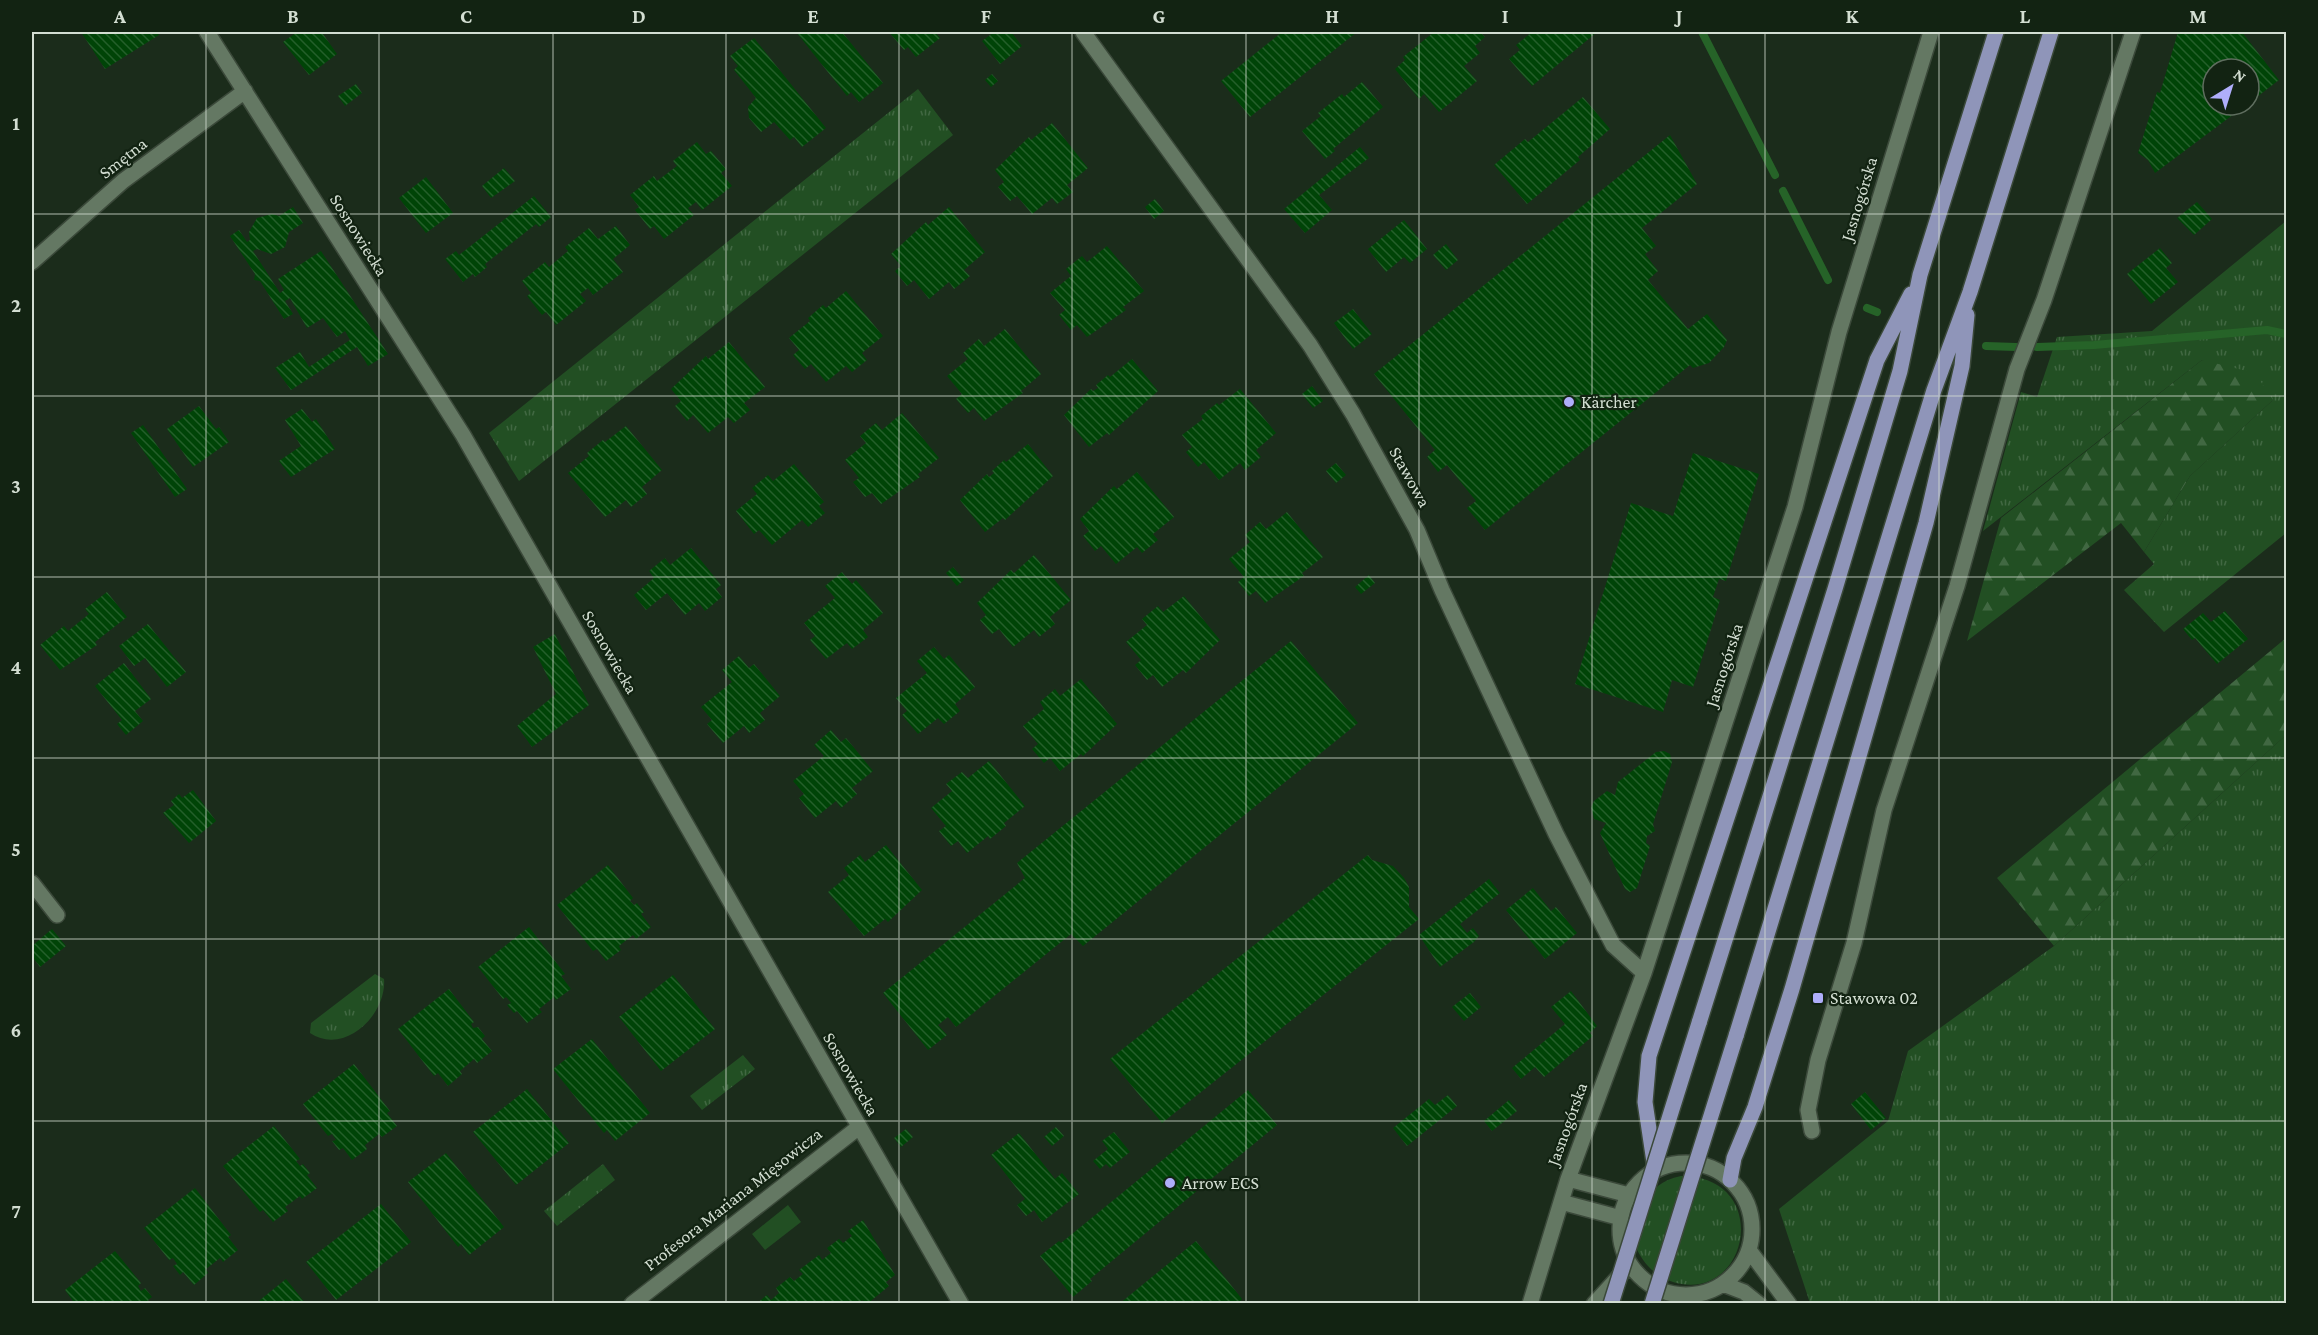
<svg xmlns="http://www.w3.org/2000/svg" width="2318" height="1335" viewBox="0 0 2318 1335" font-family="'Crimson Pro',serif">
<defs>
<pattern id="grass-tufts" width="24" height="20" patternUnits="userSpaceOnUse" patternTransform="scale(1.5)"><rect width="24" height="20" fill="#224f23"/><path d="M3 7l-1-3M5 7V3M7 7l1-3M15 17l-1-3M17 17v-4M19 17l1-3" fill="none" stroke="#416842"/></pattern>
<pattern id="forest-firs" width="22" height="20" patternUnits="userSpaceOnUse" patternTransform="scale(1.5)"><rect width="22" height="20" fill="#224f23"/><path d="M5 1l3.5 6h-7zM16 11l3.5 6h-7z" fill="#416842"/></pattern>
<pattern id="building-back-hatch" width="6" height="6" patternUnits="userSpaceOnUse" patternTransform="scale(1.5)"><rect width="6" height="6" fill="#004407"/><path d="M-1 5l2 2M0 0l6 6M5-1l2 2" fill="none" stroke="#245f2a"/></pattern>
</defs>
<rect width="100%" height="100%" fill="#1b2c1b"/>
<path fill="url(#grass-tufts)" d="M 918,89 L 953,135 L 519,481 L 489,433 Z
M 2286,221 L 2286,533 L 2164,632 L 2124,590 L 2154,564 L 2144,552 L 2190,476 L 2273,400 L 2202,360 L 1983,531 L 2021,392 L 2037,397 L 2057,337 L 2152,331 Z
M 2286,735 L 2286,1303 L 1810,1303 L 1779,1209 L 1888,1121 L 1908,1051 L 2054,946 Z
M 375,974 L 384,979 C 387,1015 344,1056 310,1033 L 311,1023 Z
M 743,1055 L 755,1069 L 702,1110 L 690,1096 Z
M 603,1164 L 615,1180 L 557,1226 L 544,1211 Z
M 1681,1176 C 1774,1176 1749,1305 1673,1282 C 1654,1276 1642,1262 1635,1245 C 1645,1210 1641,1185 1681,1176 Z"/>
<path fill="url(#forest-firs)" d="M 2202,360 L 2255,373 L 2273,400 L 2190,476 L 2144,552 L 2121,523 L 1967,641 L 2001,518 Z
M 2286,638 L 2286,735 L 2054,946 L 1997,878 Z"/>
<path fill="#224f23" d="M 788,1205 L 801,1222 L 765,1250 L 752,1234 Z"/>
<g fill="none" stroke-linecap="round" stroke-linejoin="round">
<path stroke="#266328" stroke-width="8" d="M 1702,32 L 1775,175
M 1783,191 L 1828,280
M 1867,308 L 1877,312
M 1986,346 L 2016,347
M 2037,347 L 2094,345 L 2267,330 L 2286,334"/>
</g>
<path fill="url(#building-back-hatch)" d="M 81,32 L 157,32 L 159,35 L 105,69 Z
M 297,32 L 326,32 L 323,34 L 337,54 L 309,75 L 283,42 Z
M 796,32 L 842,32 L 883,83 L 859,102 L 851,92 L 847,96 Z
M 889,32 L 935,32 L 940,38 L 916,57 L 908,47 L 904,50 Z
M 994,32 L 1014,32 L 1012,33 L 1022,46 L 1000,64 L 982,41 Z
M 1282,32 L 1357,32 L 1250,117 L 1221,81 Z
M 1434,32 L 1480,32 L 1485,37 L 1475,46 L 1480,53 L 1464,66 L 1477,81 L 1439,112 L 1424,94 L 1419,99 L 1395,69 L 1405,60 L 1403,57 Z
M 1532,32 L 1597,32 L 1532,86 L 1509,59 L 1520,50 L 1516,45 Z
M 2178,32 L 2242,32 L 2279,80 L 2249,103 L 2249,69 L 2213,69 L 2213,105 L 2246,105 L 2155,173 L 2148,160 L 2138,153 L 2157,92 L 2160,93 Z
M 754,38 L 826,128 L 802,147 L 794,137 L 790,140 L 774,122 L 761,132 L 749,118 L 748,107 L 756,98 L 734,70 L 738,66 L 730,56 Z
M 992,74 L 998,81 L 991,87 L 985,80 Z
M 1362,82 L 1383,107 L 1333,149 L 1335,151 L 1325,159 L 1302,131 L 1321,116 L 1318,113 L 1342,94 L 1344,97 Z
M 356,84 L 362,93 L 345,106 L 338,96 Z
M 1583,97 L 1610,129 L 1578,157 L 1580,160 L 1527,204 L 1494,165 L 1525,139 L 1528,142 Z
M 1052,123 L 1088,168 L 1067,185 L 1073,192 L 1057,204 L 1052,198 L 1032,214 L 1017,196 L 1010,201 L 998,187 L 1004,182 L 995,170 L 1029,137 L 1031,140 Z
M 1670,135 L 1697,184 L 1642,228 L 1656,246 L 1645,254 L 1658,271 L 1648,280 L 1688,329 L 1707,314 L 1727,340 L 1724,347 L 1709,363 L 1693,368 L 1690,365 L 1485,530 L 1467,508 L 1476,501 L 1447,465 L 1438,472 L 1427,457 L 1435,450 L 1374,374 Z
M 697,142 L 706,154 L 711,151 L 726,169 L 721,173 L 732,186 L 702,210 L 696,202 L 688,208 L 694,215 L 664,239 L 654,226 L 650,229 L 635,210 L 639,207 L 630,195 L 654,176 L 657,181 L 677,166 L 673,161 Z
M 1360,147 L 1369,158 L 1319,195 L 1332,210 L 1305,233 L 1284,209 Z
M 504,168 L 515,181 L 491,198 L 482,186 Z
M 426,177 L 453,213 L 426,233 L 399,198 Z
M 534,196 L 551,217 L 539,227 L 536,224 L 485,264 L 487,267 L 475,277 L 473,274 L 463,282 L 445,259 L 456,251 L 459,255 Z
M 1155,199 L 1164,211 L 1154,219 L 1145,207 Z
M 2197,202 L 2212,219 L 2194,235 L 2177,218 Z
M 293,207 L 303,223 L 289,232 L 285,247 L 271,254 L 257,249 L 253,251 L 280,293 L 284,290 L 278,279 L 321,251 L 388,354 L 368,366 L 357,347 L 291,390 L 275,368 L 300,352 L 309,367 L 350,340 L 345,331 L 337,337 L 323,318 L 307,328 L 290,298 L 285,301 L 293,314 L 284,319 L 260,281 L 254,280 L 255,274 L 230,236 L 239,230 L 247,242 L 250,240 L 249,232 L 257,218 L 272,214 L 279,216 Z
M 949,207 L 985,252 L 964,270 L 970,276 L 954,289 L 949,282 L 929,299 L 914,280 L 907,286 L 895,271 L 901,266 L 891,254 L 926,222 L 928,225 Z
M 1404,220 L 1427,249 L 1410,263 L 1404,257 L 1386,272 L 1368,249 Z
M 616,226 L 630,245 L 613,259 L 623,272 L 593,295 L 588,288 L 580,294 L 586,301 L 556,325 L 546,312 L 542,315 L 527,296 L 531,293 L 522,281 L 545,262 L 549,267 L 568,251 L 565,247 L 589,228 L 598,239 Z
M 1446,244 L 1458,260 L 1446,270 L 1433,255 Z
M 1107,246 L 1144,291 L 1123,307 L 1126,310 L 1087,337 L 1077,325 L 1071,330 L 1059,315 L 1065,310 L 1050,293 L 1071,276 L 1066,269 L 1082,256 L 1087,262 Z
M 2160,248 L 2172,263 L 2166,268 L 2178,282 L 2151,304 L 2127,274 Z
M 846,291 L 883,336 L 862,353 L 867,360 L 852,372 L 846,366 L 826,382 L 811,364 L 805,369 L 793,355 L 799,350 L 789,338 L 810,321 L 808,318 L 823,305 L 826,308 Z
M 1353,309 L 1372,334 L 1353,349 L 1334,323 Z
M 1005,329 L 1041,374 L 1021,391 L 1023,393 L 984,421 L 974,408 L 968,413 L 956,399 L 962,394 L 947,376 L 968,359 L 963,353 L 979,339 L 984,346 Z
M 729,342 L 765,387 L 744,403 L 750,410 L 734,423 L 728,417 L 708,433 L 693,415 L 687,421 L 675,406 L 681,401 L 671,389 L 706,356 L 708,359 Z
M 1132,359 L 1158,391 L 1109,435 L 1107,433 L 1089,447 L 1064,415 L 1091,389 L 1093,391 L 1098,388 L 1096,385 L 1108,375 L 1110,377 Z
M 1312,386 L 1323,401 L 1313,408 L 1302,394 Z
M 1240,389 L 1276,433 L 1256,450 L 1261,457 L 1245,470 L 1240,463 L 1219,480 L 1204,462 L 1198,467 L 1186,452 L 1192,447 L 1182,435 L 1203,419 L 1201,416 L 1217,403 L 1219,405 Z
M 199,406 L 216,429 L 219,427 L 229,442 L 193,467 L 167,429 Z
M 302,409 L 312,422 L 316,419 L 335,449 L 291,477 L 279,461 L 301,446 L 285,420 Z
M 902,413 L 939,458 L 918,474 L 920,477 L 881,504 L 872,493 L 865,497 L 853,482 L 859,478 L 845,460 L 866,443 L 860,436 L 876,423 L 882,430 Z
M 143,425 L 187,489 L 175,497 L 131,433 Z
M 626,426 L 662,470 L 642,487 L 647,494 L 631,507 L 626,500 L 605,517 L 568,473 L 589,456 L 587,453 L 603,440 L 605,442 Z
M 1028,444 L 1053,476 L 1005,520 L 1003,518 L 985,532 L 960,500 L 987,474 L 989,477 L 994,473 L 992,471 L 1004,460 L 1006,462 Z
M 1693,453 L 1759,474 L 1726,581 L 1719,579 L 1713,597 L 1720,600 L 1693,687 L 1672,680 L 1663,712 L 1575,684 L 1631,503 L 1673,516 Z
M 1336,463 L 1346,475 L 1336,483 L 1326,471 Z
M 794,464 L 824,502 L 819,506 L 825,513 L 808,527 L 802,520 L 772,545 L 759,530 L 754,534 L 736,511 L 757,494 L 752,488 L 768,475 L 773,481 Z
M 1137,472 L 1174,517 L 1153,534 L 1158,540 L 1142,553 L 1137,547 L 1116,564 L 1101,546 L 1095,551 L 1083,536 L 1089,531 L 1080,519 L 1114,486 L 1117,489 Z
M 1287,512 L 1323,557 L 1302,573 L 1304,576 L 1265,603 L 1256,591 L 1249,596 L 1238,582 L 1244,577 L 1229,559 L 1250,542 L 1245,535 L 1260,522 L 1266,529 Z
M 691,548 L 721,585 L 716,589 L 722,597 L 705,611 L 699,603 L 685,615 L 667,593 L 646,610 L 634,595 L 654,578 L 649,571 L 665,558 L 670,565 Z
M 1034,555 L 1071,600 L 1050,617 L 1055,624 L 1039,637 L 1034,630 L 1013,647 L 999,629 L 992,634 L 980,620 L 986,615 L 977,603 L 1011,570 L 1014,573 Z
M 953,567 L 964,580 L 957,586 L 946,573 Z
M 842,572 L 852,584 L 856,580 L 883,613 L 863,630 L 868,637 L 852,649 L 847,643 L 826,659 L 810,640 L 815,636 L 804,623 L 835,598 L 825,586 Z
M 1369,575 L 1375,583 L 1361,594 L 1355,587 Z
M 107,592 L 127,617 L 95,642 L 97,645 L 60,670 L 40,645 L 64,626 L 68,631 L 89,614 L 85,609 Z
M 1184,596 L 1220,640 L 1186,673 L 1183,670 L 1162,687 L 1153,675 L 1147,680 L 1135,665 L 1141,660 L 1126,642 L 1147,625 L 1142,619 L 1158,606 L 1163,612 Z
M 2225,611 L 2248,639 L 2217,664 L 2195,638 L 2192,640 L 2183,629 L 2203,613 L 2211,622 Z
M 148,624 L 186,672 L 167,687 L 145,658 L 134,666 L 119,646 Z
M 555,634 L 589,705 L 532,747 L 517,726 L 556,694 L 533,647 Z
M 1291,641 L 1358,723 L 1083,946 L 1071,934 L 956,1027 L 948,1017 L 938,1025 L 947,1035 L 928,1050 L 883,993 L 1025,878 L 1017,863 Z
M 934,647 L 944,659 L 949,655 L 975,687 L 955,704 L 960,711 L 944,724 L 938,718 L 918,734 L 902,715 L 907,711 L 896,698 L 927,673 L 917,661 Z
M 739,656 L 749,668 L 754,664 L 780,696 L 760,713 L 765,720 L 749,733 L 744,726 L 723,743 L 707,724 L 712,720 L 701,707 L 732,682 L 722,670 Z
M 124,663 L 151,699 L 135,711 L 143,721 L 126,735 L 117,724 L 122,720 L 95,686 Z
M 1081,679 L 1117,724 L 1083,756 L 1081,754 L 1060,771 L 1050,758 L 1044,763 L 1032,749 L 1038,744 L 1023,726 L 1044,709 L 1040,702 L 1055,689 L 1060,696 Z
M 831,730 L 841,742 L 846,738 L 873,771 L 852,788 L 857,794 L 841,808 L 836,801 L 815,818 L 799,798 L 804,794 L 793,781 L 824,756 L 814,745 Z
M 1664,751 L 1670,754 L 1672,762 L 1653,824 L 1655,831 L 1647,836 L 1646,843 L 1650,846 L 1637,888 L 1630,892 L 1625,889 L 1600,833 L 1606,823 L 1594,819 L 1591,807 L 1594,801 L 1607,791 L 1615,795 L 1618,782 L 1656,752 Z
M 989,761 L 1025,806 L 1004,823 L 1006,826 L 990,839 L 988,836 L 967,853 L 958,841 L 951,846 L 939,831 L 946,826 L 931,808 L 952,791 L 946,784 L 962,772 L 968,778 Z
M 193,790 L 216,821 L 189,843 L 163,813 L 174,805 L 171,801 L 179,794 L 182,798 Z
M 886,845 L 922,890 L 888,922 L 885,919 L 864,936 L 828,892 L 849,875 L 844,868 L 860,855 L 865,862 Z
M 1368,855 L 1372,860 L 1393,866 L 1404,878 L 1409,887 L 1409,907 L 1419,919 L 1162,1123 L 1110,1059 Z
M 608,865 L 633,898 L 630,901 L 634,905 L 637,903 L 644,912 L 641,914 L 651,927 L 636,939 L 633,935 L 619,946 L 621,950 L 606,961 L 597,949 L 593,951 L 557,905 Z
M 1489,879 L 1500,893 L 1460,924 L 1467,933 L 1473,928 L 1479,936 L 1474,942 L 1440,967 L 1419,935 Z
M 1533,888 L 1551,911 L 1556,907 L 1577,933 L 1545,959 L 1506,910 Z
M 529,927 L 565,974 L 561,976 L 571,989 L 556,1000 L 554,997 L 539,1009 L 542,1012 L 527,1023 L 517,1011 L 514,1013 L 507,1005 L 511,1003 L 509,1000 L 506,997 L 503,999 L 478,967 Z
M 52,929 L 66,946 L 40,967 L 32,956 L 32,946 Z
M 673,975 L 715,1029 L 661,1071 L 619,1017 Z
M 449,989 L 474,1022 L 471,1024 L 473,1028 L 478,1027 L 485,1036 L 482,1039 L 492,1051 L 477,1063 L 474,1059 L 460,1071 L 462,1074 L 448,1086 L 438,1073 L 434,1076 L 398,1029 Z
M 1571,991 L 1597,1026 L 1590,1033 L 1593,1036 L 1544,1077 L 1535,1067 L 1521,1079 L 1512,1068 L 1565,1024 L 1551,1007 Z
M 1470,993 L 1481,1007 L 1464,1021 L 1452,1007 Z
M 592,1039 L 650,1113 L 615,1141 L 607,1130 L 604,1133 L 553,1069 Z
M 354,1064 L 390,1111 L 387,1113 L 397,1126 L 382,1137 L 379,1134 L 365,1145 L 367,1149 L 352,1160 L 343,1148 L 339,1150 L 332,1141 L 336,1140 L 332,1134 L 328,1136 L 303,1104 Z
M 527,1089 L 569,1143 L 516,1185 L 473,1132 Z
M 1248,1090 L 1277,1125 L 1090,1279 L 1092,1281 L 1073,1297 L 1040,1256 L 1059,1241 L 1061,1243 Z
M 1865,1092 L 1886,1118 L 1871,1130 L 1851,1104 Z
M 1448,1095 L 1457,1106 L 1407,1146 L 1393,1128 L 1429,1099 L 1435,1105 Z
M 1509,1100 L 1517,1111 L 1492,1131 L 1484,1121 Z
M 274,1126 L 300,1159 L 296,1161 L 300,1166 L 303,1164 L 310,1173 L 307,1175 L 317,1188 L 302,1199 L 300,1196 L 285,1207 L 288,1211 L 273,1222 L 263,1210 L 260,1212 L 223,1166 Z
M 1056,1127 L 1064,1136 L 1052,1146 L 1044,1137 Z
M 906,1129 L 913,1137 L 901,1147 L 894,1138 Z
M 1114,1132 L 1130,1152 L 1110,1168 L 1106,1164 L 1100,1169 L 1093,1161 L 1108,1149 L 1102,1141 Z
M 1019,1133 L 1055,1179 L 1062,1173 L 1079,1194 L 1042,1222 L 1034,1210 L 1026,1216 L 1017,1205 L 1025,1199 L 991,1155 Z
M 446,1153 L 504,1227 L 469,1255 L 461,1244 L 458,1247 L 408,1182 Z
M 195,1188 L 231,1235 L 228,1237 L 238,1250 L 223,1262 L 220,1258 L 206,1269 L 208,1273 L 194,1285 L 183,1272 L 180,1275 L 173,1266 L 177,1264 L 173,1258 L 169,1260 L 144,1228 Z
M 381,1204 L 411,1242 L 336,1300 L 306,1262 Z
M 863,1220 L 895,1275 L 886,1282 L 889,1286 L 867,1304 L 862,1300 L 858,1304 L 756,1304 L 767,1295 L 771,1300 L 779,1293 L 776,1288 L 790,1277 L 794,1281 L 803,1274 L 799,1270 L 819,1255 L 822,1260 L 831,1253 L 827,1248 L 839,1239 L 843,1243 L 852,1236 L 848,1231 Z
M 1196,1241 L 1242,1299 L 1237,1304 L 1119,1304 Z
M 115,1251 L 141,1283 L 138,1286 L 141,1291 L 145,1288 L 152,1297 L 148,1300 L 151,1304 L 75,1304 L 65,1290 Z
M 286,1279 L 306,1304 L 255,1304 Z"/>
<g fill="none" stroke-linecap="round" stroke-linejoin="round">
<defs>
<path id="street" d="M 207,32 L 463,435 L 961,1304
M 1083,32 L 1310,345 L 1353,414 L 1417,530 L 1442,590 L 1556,834 L 1613,945 L 1644,973
M 32,262 L 123,181 L 245,91
M 32,883 L 57,915
M 1812,1131 L 1808,1110 L 1818,1060 L 1854,943 L 1884,810 L 1957,586 L 2017,369 L 2044,300 L 2133,32
M1620 1229a66 66 0 1 1 132 0a66 66 0 1 1-132 0Z
M 1568,1179 L 1629,1195
M 1561,1202 L 1621,1218
M 1749,1250 L 1789,1304
M 1723,1284 L 1744,1292 L 1759,1304
M 632,1304 L 859,1127
M 1530,1304 L 1568,1179 L 1644,973 L 1795,507 L 1839,332 L 1931,32
M 1594,1304 L 1624,1271"/>
<path id="primary" d="M 1699,1023 L 1835,589 L 1900,371 L 1920,275 L 1996,32
M 1736,1036 L 1934,390 L 1970,292 L 2051,32
M 1655,1169 L 1645,1102 L 1649,1056 L 1877,360 L 1911,294
M 1730,1180 L 1734,1158 L 1755,1107 L 1792,989 L 1926,523 L 1962,366 L 1967,315"/>
</defs>
<use href="#street" stroke="#3b493a" stroke-width="18"/>
<use href="#primary" stroke="#3b493a" stroke-width="18"/>
<use href="#street" stroke="#647863" stroke-width="15"/>
<use href="#primary" stroke="#8f95b9" stroke-width="15"/>
<defs>
<path id="primary-bridge" d="M 1611,1304 L 1699,1023
M 1652,1304 L 1736,1036"/>
</defs>
<use href="#primary-bridge" stroke="#3b493a" stroke-width="18" stroke-linecap="butt"/>
<use href="#primary-bridge" stroke="#8f95b9" stroke-width="15"/>
</g>
<path fill="none" stroke="#d3ded2" stroke-width="1.5" stroke-opacity="0.55" d="M 206,32 L 206,1304M 379,32 L 379,1304M 553,32 L 553,1304M 726,32 L 726,1304M 899,32 L 899,1304M 1072,32 L 1072,1304M 1246,32 L 1246,1304M 1419,32 L 1419,1304M 1592,32 L 1592,1304M 1765,32 L 1765,1304M 1939,32 L 1939,1304M 2112,32 L 2112,1304M 32,214 L 2286,214M 32,396 L 2286,396M 32,577 L 2286,577M 32,758 L 2286,758M 32,939 L 2286,939M 32,1121 L 2286,1121"/>
<g fill="#afaefa" stroke="#122312" stroke-width="2">
<circle cx="1569" cy="402" r="6"/>
<rect x="1812" y="992" width="12" height="12" rx="3"/>
<circle cx="1170" cy="1183" r="6"/>
</g>
<g text-anchor="middle" dominant-baseline="central" stroke-width="4.5" stroke-linejoin="round" paint-order="stroke">
<g font-size="18" fill="#d3ded2" stroke="#122312">
<text transform="translate(123 158) rotate(-38)">Smętna</text>
<text transform="translate(1859 199) rotate(-73)">Jasnogórska</text>
<text transform="translate(359 235) rotate(58)">Sosnowiecka</text>
<text transform="translate(1410 477) rotate(61)">Stawowa</text>
<text transform="translate(610 652) rotate(60)">Sosnowiecka</text>
<text transform="translate(1724 665) rotate(-72)">Jasnogórska</text>
<text transform="translate(851 1074) rotate(60)">Sosnowiecka</text>
<text transform="translate(1567 1124) rotate(-70)">Jasnogórska</text>
<text transform="translate(733 1199) rotate(-38)">Profesora Mariana Mięsowicza</text>
</g>
<g font-size="18" fill="#d3ded2" stroke="#122312" text-anchor="start">
<text x="1581" y="402">Kärcher</text>
<text x="1830" y="998">Stawowa 02</text>
<text x="1182" y="1183">Arrow ECS</text>
</g>
</g>
<rect width="2318" height="1335" fill="none" stroke="#122312" stroke-width="66"/>
<g transform="translate(2231 87) rotate(38)"><circle r="28" fill="#122312" stroke="#5f6e5f" stroke-width="1.5"/>
<path d="M0-4.5L10 22L0 15L-10 22Z" fill="#afaefa"/>
<text y="-9" font-size="16" font-weight="bold" text-anchor="middle" fill="#d3ded2">N</text>
</g>
<rect x="33" y="33" width="2252" height="1269" fill="none" stroke="#d3ded2" stroke-width="2"/>
<g font-size="20" text-anchor="middle" font-weight="bold" fill="#d3ded2">
<text x="120" y="23">A</text>
<text x="293" y="23">B</text>
<text x="466" y="23">C</text>
<text x="639" y="23">D</text>
<text x="813" y="23">E</text>
<text x="986" y="23">F</text>
<text x="1159" y="23">G</text>
<text x="1332" y="23">H</text>
<text x="1505" y="23">I</text>
<text x="1679" y="23">J</text>
<text x="1852" y="23">K</text>
<text x="2025" y="23">L</text>
<text x="2198" y="23">M</text>
<text x="16" y="130">1</text>
<text x="16" y="312">2</text>
<text x="16" y="493">3</text>
<text x="16" y="674">4</text>
<text x="16" y="856">5</text>
<text x="16" y="1037">6</text>
<text x="16" y="1218">7</text>
</g>
</svg>
